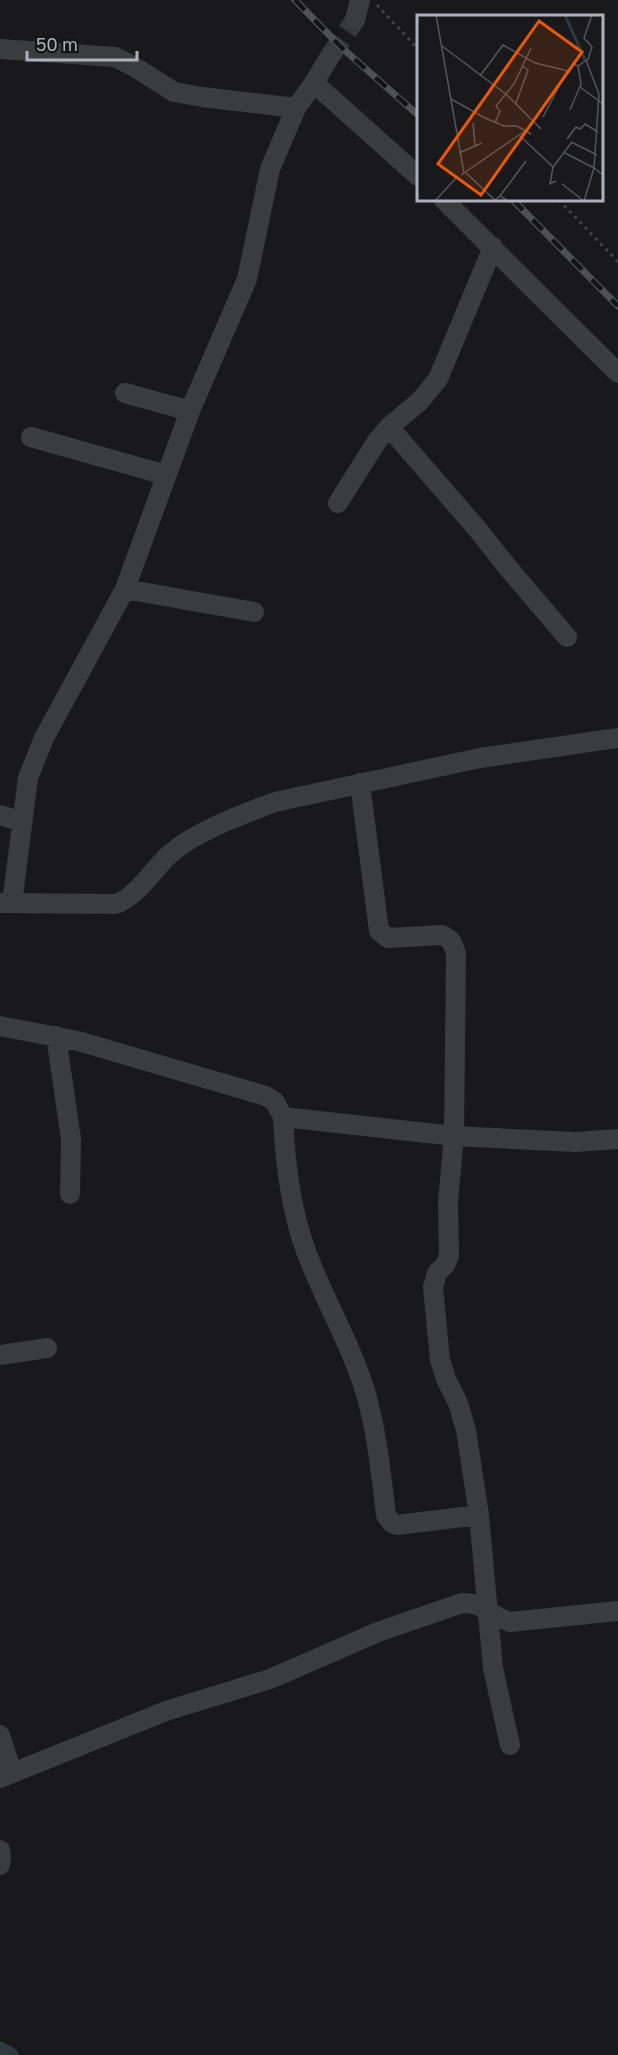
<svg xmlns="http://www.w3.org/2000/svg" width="618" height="2055" viewBox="0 0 618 2055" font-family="'Golos Text',sans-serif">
<rect width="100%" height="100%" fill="#19191b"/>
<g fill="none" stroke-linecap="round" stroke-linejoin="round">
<path stroke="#2e3a40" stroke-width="15" d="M 0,2049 L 11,2055"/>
<path stroke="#36383b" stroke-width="20" stroke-dasharray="20 10" stroke-linecap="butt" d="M 330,56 L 355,20"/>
<path stroke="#404347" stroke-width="3" stroke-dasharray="3 4.5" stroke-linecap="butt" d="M 377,5 L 418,49
M 559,200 L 618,262"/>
<path stroke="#3a3c40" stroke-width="20" d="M 355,20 L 360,0
M 0,49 L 115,57 L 133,66 L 174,92 L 202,97 L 296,108
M 314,83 L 418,176
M 444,200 L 618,373
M 125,393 L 190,411
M 389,427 L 479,531 L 509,569 L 567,637
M 31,437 L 166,475
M 338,503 L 377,441 L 389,427 L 420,401 L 438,379 L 493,247
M 125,589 L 254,612
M 360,783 L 379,931 L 388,938 L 442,935 C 452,939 453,944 456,954 L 454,1136 L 448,1201 L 449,1256 L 445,1265 L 437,1273 L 433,1287 L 440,1360 L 446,1379 L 458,1403 L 466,1430 L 479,1515 L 493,1668 L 510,1745
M 0,815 L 22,822
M 0,903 L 116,904 C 139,895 152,870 170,854 C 196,831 243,814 275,802 L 480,758 L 618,738
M 12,903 L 28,778 L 44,738 L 125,589 L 190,411 L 247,279 L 270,169 L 296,108 L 314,83 L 330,56
M 0,1026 L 78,1041 L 266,1096 L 275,1102 L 283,1117 L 454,1136 L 575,1142 L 618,1139
M 56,1036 L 71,1139 L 70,1194
M 283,1117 C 285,1162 290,1208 306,1251 C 324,1300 351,1344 366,1394 C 377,1433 381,1474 386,1515 L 392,1523 L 397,1525 L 479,1515
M 0,1355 L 47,1348
M 0,1735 L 12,1773
M 0,1778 L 166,1711 L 270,1679 L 378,1632 L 462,1603 C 484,1602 491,1617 510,1622 L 618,1611
M 0,1850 L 1,1857 L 0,1865"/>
<defs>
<path id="rail" d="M 295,0 L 341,47 L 418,115
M 513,200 L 618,306"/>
</defs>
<use href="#rail" stroke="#4d5055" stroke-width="7"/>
<use href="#rail" stroke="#141416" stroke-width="4.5" stroke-dasharray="14" stroke-linecap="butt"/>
</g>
<g transform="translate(417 15)">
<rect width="186" height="186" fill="#19191b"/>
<path fill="none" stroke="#2e3a40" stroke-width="3" d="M 148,0 L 168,45"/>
<path fill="none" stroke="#53565b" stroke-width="1.5" d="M 19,0 L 47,158M 25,31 L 90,80 L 124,114M 169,45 L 182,79 L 177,153 L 186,160M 63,61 L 86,30 L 118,48 L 151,56 L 156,49 L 161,51 L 171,44 L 175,32 L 167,23 L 175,0M 163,72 L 186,89M 34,84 L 68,103 L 87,111 L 100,111 L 114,119M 99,88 L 111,55 L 105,51M 153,95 L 164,69 L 161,51M 126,102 L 150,56M 56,108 L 58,131M 78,108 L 83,96 L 79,91 L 97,69 L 114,33M 103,121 L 136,152M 150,124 L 159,112 L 163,114 L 168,109 L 181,117M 154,127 L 180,140M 42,138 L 65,128M 148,138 L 177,153 L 167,186M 49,158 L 78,185 L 83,181 L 91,186M 44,160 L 108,116M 139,166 L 133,169 L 136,152 L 155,127M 145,169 L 167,186M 83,181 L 109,146M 18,186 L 41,161"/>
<path fill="#e8590c" fill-opacity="0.15" stroke="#e8590c" stroke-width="3" d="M 122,6 L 165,37 L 64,180 L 21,149 Z"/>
<rect width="186" height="186" fill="none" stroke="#abb2bb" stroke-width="3"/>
</g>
<path d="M27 51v9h110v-9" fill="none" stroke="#abb2bb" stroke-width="3"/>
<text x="36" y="51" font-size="18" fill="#abb2bb" stroke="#141416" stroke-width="4.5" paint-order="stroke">50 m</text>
</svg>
